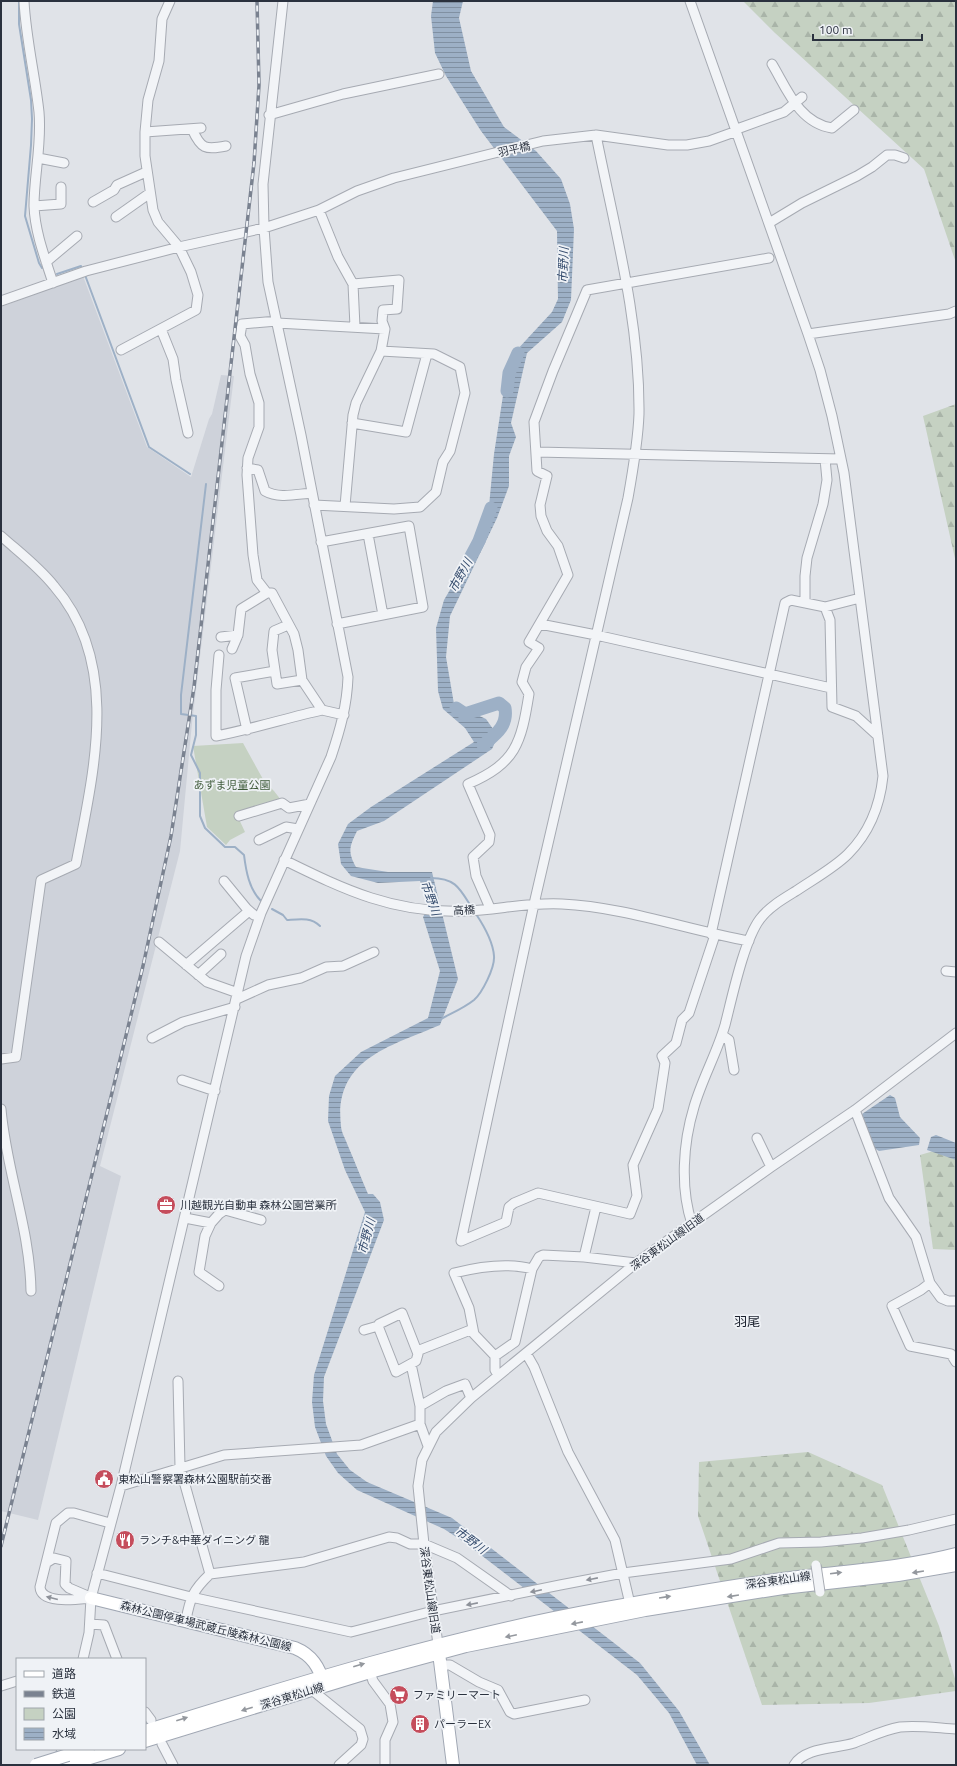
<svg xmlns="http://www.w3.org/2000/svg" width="957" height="1766" viewBox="0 0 957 1766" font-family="Ubuntu,'Noto Sans JP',sans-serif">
<defs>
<pattern id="forest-firs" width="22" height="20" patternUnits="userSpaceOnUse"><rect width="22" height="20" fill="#c5d1c2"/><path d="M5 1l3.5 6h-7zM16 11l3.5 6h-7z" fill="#a9b4a8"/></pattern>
<pattern id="water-rules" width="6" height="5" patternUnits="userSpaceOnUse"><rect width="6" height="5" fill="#9db0c6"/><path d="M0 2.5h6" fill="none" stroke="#8090a2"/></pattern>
</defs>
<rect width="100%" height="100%" fill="#e0e3e8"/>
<path fill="#ced2da" d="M 83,276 L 147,447 L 191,477 L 209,419 L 212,414 L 221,375 L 234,376 L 192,723 L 180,851 L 100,1166 L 121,1176 L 38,1520 L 1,1511 L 1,307 Z"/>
<path fill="#c5d1c2" d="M 243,743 L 264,781 L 274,791 L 281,800 L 237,815 L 245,832 L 230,840 L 226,845 L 207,827 L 193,746 Z"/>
<path fill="url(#forest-firs)" d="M 743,1 L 956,1 L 956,263 L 924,169 L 775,33 Z
M 956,404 L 956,563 L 923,416 Z
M 944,1148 L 956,1151 L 956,1250 L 933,1249 L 920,1155 Z
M 808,1452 L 882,1485 L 939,1626 L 956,1682 L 956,1691 L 869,1703 L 762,1705 L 698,1516 L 699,1462 Z"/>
<path fill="url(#water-rules)" d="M 433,1 L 463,1 L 459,18 L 471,71 L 504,127 L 536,151 L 561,179 L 570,204 L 574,229 L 571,300 L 562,322 L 527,353 L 511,423 L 516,437 L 509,456 L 509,486 L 497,518 L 450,616 L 446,657 L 454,704 L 486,719 L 498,736 L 492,749 L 384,821 L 357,831 C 350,846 347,851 356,867 L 388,872 L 432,872 L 458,979 L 440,1025 C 391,1046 333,1059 341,1126 C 341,1132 346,1140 348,1146 C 355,1162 361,1178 368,1194 L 373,1194 L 380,1202 L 384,1220 L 324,1377 L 323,1401 L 326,1424 L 337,1454 L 350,1470 L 367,1482 L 452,1518 L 640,1663 L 679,1711 L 710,1765 L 697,1765 L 669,1713 L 637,1675 L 464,1542 L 444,1529 L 357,1490 L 338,1473 L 326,1456 L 315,1427 L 312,1402 L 314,1375 L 365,1212 L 345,1170 L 328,1121 L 329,1096 L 335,1076 L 361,1052 L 428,1018 L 440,971 L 423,917 L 430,904 L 420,881 L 378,883 L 351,876 L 341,864 L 338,844 L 348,824 L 371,807 L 474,742 L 465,728 L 443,709 L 438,691 L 436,628 L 444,600 L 482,535 L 489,506 L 494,454 L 504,389 L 515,352 L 552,312 L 558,299 L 557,231 L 481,131 L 446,76 L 435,53 L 431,16 Z
M 890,1095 L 895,1098 L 900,1117 L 920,1138 L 919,1145 L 879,1151 L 874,1148 L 862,1114 Z
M 936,1135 L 956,1143 L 956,1160 L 927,1150 L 931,1137 Z"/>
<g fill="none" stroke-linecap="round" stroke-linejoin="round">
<path stroke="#9db0c6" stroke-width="2" d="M 19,1 L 19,24 L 31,100 L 32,119 L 31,145 L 25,216 L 39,263 L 42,268
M 57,274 L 81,266 L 82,269
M 85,275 L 149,447 L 190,474
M 206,484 L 181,695 L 181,714 L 196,716 L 196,735 L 191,755 L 200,773 L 200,816 L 205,828 L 225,847 L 235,847 L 244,855 C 246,871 249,889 261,901
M 431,878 C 456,878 460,889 472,908
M 272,909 L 283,915 L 287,920 C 300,919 311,917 320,926
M 441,1019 C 452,1013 464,1008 474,1000 C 482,993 495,968 494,956 C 493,941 484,926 476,914"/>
<path stroke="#9db0c6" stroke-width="13" d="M 507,391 L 509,373 L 518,353
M 470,558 L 479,541 L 491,508
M 456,708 L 465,714 L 499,703 L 505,708 C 508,726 496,734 483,745"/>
<defs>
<path id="minor" d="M 24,1 C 26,39 35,75 39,112 C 42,144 34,175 34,206 C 35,232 45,258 53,283
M 690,1 L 808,334 L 820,370 L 832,416 L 844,473 L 883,776 C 880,805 869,833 848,854 C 834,868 812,880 796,891 C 783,899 769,907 760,919 C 744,940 732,998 725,1025 C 717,1053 702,1079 694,1107 C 683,1143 680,1188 692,1224
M 772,64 C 787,89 799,123 832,128 L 854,110
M 269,115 L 343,94 L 439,74
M 192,129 C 201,149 205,150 226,146
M 737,129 L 784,112 L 802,97
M 145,132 L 201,128
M 596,135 C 614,226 640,320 639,414 C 638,442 633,470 628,498 L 534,904 L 461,1241 L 506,1222 L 509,1207 L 514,1203 L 538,1193 L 630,1214 L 637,1196 L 633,1165 L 658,1109 L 665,1063 L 662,1056 L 676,1043 L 682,1020 L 689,1013 L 715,935
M 38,158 L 64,163
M 93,202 L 114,190 L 117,185 L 146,172
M 34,206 L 61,204 L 61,187
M 319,210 L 338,257 L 353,284 L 355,327
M 116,217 L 150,193
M 769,223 L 802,203 L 857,176 L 872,167 L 887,155 L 895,155 L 904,158
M 46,262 L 77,236
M 1,301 L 86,271 L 179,247 L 264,228 L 319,210 L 357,191 L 394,178 L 543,141 L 596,135 L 668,145 L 687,145 L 709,141 L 737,131
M 277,321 L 242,324 L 240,336 L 245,345 L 250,374 L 259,403 L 259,427 L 248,458 L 247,475 L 253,555 L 257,580 L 267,593 L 272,593 L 294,634 L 298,650 L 302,680 L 322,710 L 344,715
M 277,323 L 385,329
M 161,329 L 173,359 L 176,380 L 188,433
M 808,334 L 949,314 L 956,311
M 121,350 L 196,310 L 198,295 L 191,272 L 179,247 L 158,222 L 153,210 L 145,156 L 145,132 L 148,100 L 159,61 L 162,19 L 170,1
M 352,423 L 406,432 L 427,354
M 537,452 L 841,459
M 247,468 L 258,470 L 265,491 C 279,499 297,494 312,493
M 314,505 L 394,509 L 420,507 L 436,492 L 443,462 L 450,451 L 465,393 L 460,367 L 434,354 L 381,351
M 345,506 L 353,415 L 356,403 L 381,351 L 385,329 L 382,321 L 383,310 L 397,309 L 399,280 L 353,284
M 368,534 L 383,615
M 1,536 C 19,552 39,567 54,586 C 122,664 93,773 76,864 L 41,880 L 16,1057 L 1,1059
M 321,542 L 409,526 L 423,607 L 337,624
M 805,603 L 805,576 L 807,558 L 823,504 L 827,480 L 825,459
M 825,607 L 830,620 L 832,707 L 856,716 L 878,736
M 540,624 L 596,635 L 831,688
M 288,625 L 274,631 L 272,650 L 277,684 L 302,680
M 221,637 L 238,635 L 241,609 L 267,593
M 232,649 L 238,635
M 219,655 L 216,690 L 216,736 C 252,729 287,718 322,710
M 247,730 L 235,678 L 275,671
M 239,816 L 282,803 L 289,808 L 310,804
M 259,840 L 286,827 L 298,829
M 284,860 C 345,890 395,914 465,911 C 497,910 529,902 562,904 C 625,907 687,930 749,941
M 224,881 L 247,909 L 254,915
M 490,908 L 476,876 L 473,857 L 489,842 L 490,835 L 468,784 C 516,763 521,744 529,694 L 522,682 L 526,667 L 539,648 L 529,642 L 568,575 L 558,546 L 547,531 L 541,516 L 540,505 L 547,476 L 537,471 L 534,422 L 553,371 L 587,290 L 769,258
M 711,934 L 785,603 L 791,600 L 825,607 L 860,598
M 159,942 L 207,982 L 238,993
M 186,965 L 249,911
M 946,971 L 956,972
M 198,975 L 221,954
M 237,999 L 268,985 L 301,978 L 326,967 L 343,966 L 374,952
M 722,1035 L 729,1040 L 734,1070
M 152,1038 L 183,1022 L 235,1007
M 182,1080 L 215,1091
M 1,1109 C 6,1170 30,1229 31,1291
M 855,1110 L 889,1198 L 916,1237 L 930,1283 L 941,1298 L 948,1301 L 956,1301
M 757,1138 L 771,1167
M 185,1218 L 211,1223 L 219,1214 L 225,1210 L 261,1220
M 211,1223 L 205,1236 L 199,1272 L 219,1286
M 584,1257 L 596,1207
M 930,1283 L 921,1290 L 892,1306 L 910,1346 L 951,1354 L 956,1362
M 402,1313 L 418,1354 L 416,1361 L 396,1372 L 378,1326 L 379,1324 Z
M 364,1330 L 378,1326
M 417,1351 L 473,1329
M 526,1353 L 534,1367 L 568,1452 L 615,1540 L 630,1604
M 495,1356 L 474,1334 L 469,1308 L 454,1273 C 478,1267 507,1262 532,1269
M 411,1364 L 420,1406
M 498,1375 L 495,1370 L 495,1356 L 515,1342 L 532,1269 L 539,1257 L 543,1255 L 584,1257 L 636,1263
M 178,1381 L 180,1467 L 210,1574
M 420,1424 L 428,1446
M 121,1486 L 224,1455 L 361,1445 L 420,1424 L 420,1406 L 446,1391 L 465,1384 L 471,1398
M 46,1563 L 54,1558 L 66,1561 L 65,1584 L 69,1588 L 90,1597
M 97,1573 L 191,1597 L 351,1632 L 433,1611 L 560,1585 L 623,1573 L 731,1559 L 779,1543 L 821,1542 L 862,1538 L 909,1530 L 956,1519
M 91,1598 C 79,1599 41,1605 40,1587 L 56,1523 L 68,1513 L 74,1513 L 110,1523
M 186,1620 C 190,1598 193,1590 210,1574 L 304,1562 L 389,1537 L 397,1538 L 410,1544 L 424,1544 L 457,1558 L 511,1596
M 90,1624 L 104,1625 L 117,1659
M 438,1644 L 424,1544 L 418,1486 L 422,1460 L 436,1432 L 471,1398 L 636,1263 L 771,1167 L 855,1110 L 956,1033
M 83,1659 L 89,1633 L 91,1598 L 121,1486 L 246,956 L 261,913 L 331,757 C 340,730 347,706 348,677 L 301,435 L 268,282 L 264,228 L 263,184 L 283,1
M 441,1665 L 450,1665 L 479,1682 L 498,1690 L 510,1712 L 514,1714 L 585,1700
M 370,1672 L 373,1681 L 390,1704 L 393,1722 L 385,1740 L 385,1765
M 1,1686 L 17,1681
M 312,1690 L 360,1729 L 363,1739 L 361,1745 L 339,1765
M 145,1712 L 151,1720
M 162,1744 L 173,1765
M 58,1765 L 62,1749
M 794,1765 C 805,1747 836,1749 854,1743 C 870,1737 883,1730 900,1727 C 918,1725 938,1728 956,1729"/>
<path id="major" d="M 91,1598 L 295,1648 C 312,1655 319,1667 324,1684
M 438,1645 L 453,1765
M 145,1731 C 295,1684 446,1637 601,1609 C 661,1598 722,1587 782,1579 C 840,1571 899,1569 956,1554
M 145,1741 L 370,1672 L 466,1646 L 645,1610 L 783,1588 L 898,1575 L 956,1565
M 68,1755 L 88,1749
M 67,1765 L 119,1749"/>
</defs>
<use href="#minor" stroke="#a6aab2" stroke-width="11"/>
<use href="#major" stroke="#a0a7b3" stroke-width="14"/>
<use href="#minor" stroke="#f2f4f7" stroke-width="9"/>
<use href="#major" stroke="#fff" stroke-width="12"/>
<defs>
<path id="rail" d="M 1,1546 L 143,966 L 171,836 L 194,687 L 254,163 L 259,85 L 257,1"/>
</defs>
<use href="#rail" stroke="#7a8290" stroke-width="3.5"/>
<use href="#rail" stroke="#eff2f6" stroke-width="2" stroke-dasharray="6" stroke-linecap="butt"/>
<defs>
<path id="minor-bridge" d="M 816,1565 L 820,1592"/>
<path id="major-bridge" d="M 36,1765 L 68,1755"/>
</defs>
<use href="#minor-bridge" stroke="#a6aab2" stroke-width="11" stroke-linecap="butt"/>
<use href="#major-bridge" stroke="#a0a7b3" stroke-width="14" stroke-linecap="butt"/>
<use href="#minor-bridge" stroke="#f2f4f7" stroke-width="9"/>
<use href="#major-bridge" stroke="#fff" stroke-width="12"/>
</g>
<defs><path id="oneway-solid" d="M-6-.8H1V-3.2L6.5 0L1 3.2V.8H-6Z"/></defs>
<g fill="#94989e">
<use href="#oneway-solid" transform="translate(918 1572) rotate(171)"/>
<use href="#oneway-solid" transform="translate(836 1573) rotate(-7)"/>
<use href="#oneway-solid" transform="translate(733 1596) rotate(171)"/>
<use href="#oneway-solid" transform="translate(665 1597) rotate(-9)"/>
<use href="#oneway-solid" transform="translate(577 1623) rotate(169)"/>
<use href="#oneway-solid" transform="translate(511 1636) rotate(168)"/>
<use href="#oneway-solid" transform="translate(359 1665) rotate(-16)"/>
<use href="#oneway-solid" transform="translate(247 1709) rotate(163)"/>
<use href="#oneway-solid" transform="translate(182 1719) rotate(-17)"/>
</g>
<g fill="#8e929a">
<use href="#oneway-solid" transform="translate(592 1579) rotate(169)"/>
<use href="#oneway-solid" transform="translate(536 1591) rotate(168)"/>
<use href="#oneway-solid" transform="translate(52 1598) rotate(-166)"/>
<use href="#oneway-solid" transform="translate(472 1604) rotate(169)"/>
</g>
<defs>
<symbol id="office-disc" viewBox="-11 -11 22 22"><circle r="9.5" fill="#c54d5c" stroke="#eff2f6"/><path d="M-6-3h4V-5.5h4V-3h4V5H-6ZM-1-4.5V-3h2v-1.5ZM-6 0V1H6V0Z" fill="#fff"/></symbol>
<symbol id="civic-disc" viewBox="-11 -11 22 22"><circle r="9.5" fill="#c54d5c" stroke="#eff2f6"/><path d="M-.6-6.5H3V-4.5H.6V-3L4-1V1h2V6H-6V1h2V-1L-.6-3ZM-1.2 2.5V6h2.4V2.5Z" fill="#fff"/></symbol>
<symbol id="restaurant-disc" viewBox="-11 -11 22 22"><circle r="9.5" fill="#c54d5c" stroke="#eff2f6"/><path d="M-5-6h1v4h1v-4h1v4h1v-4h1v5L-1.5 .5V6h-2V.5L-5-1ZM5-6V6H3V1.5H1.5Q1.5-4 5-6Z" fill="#fff"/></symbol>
<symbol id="supermarket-disc" viewBox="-11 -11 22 22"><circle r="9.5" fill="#c54d5c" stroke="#eff2f6"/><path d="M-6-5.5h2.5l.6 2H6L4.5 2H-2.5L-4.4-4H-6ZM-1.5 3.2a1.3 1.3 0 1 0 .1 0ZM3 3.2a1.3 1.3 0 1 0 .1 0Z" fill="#fff"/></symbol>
<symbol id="building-disc" viewBox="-11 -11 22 22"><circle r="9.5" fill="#c54d5c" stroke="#eff2f6"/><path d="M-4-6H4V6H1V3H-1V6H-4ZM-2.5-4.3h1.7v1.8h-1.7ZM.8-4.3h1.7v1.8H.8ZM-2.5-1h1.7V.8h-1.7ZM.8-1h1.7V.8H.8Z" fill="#fff"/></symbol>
</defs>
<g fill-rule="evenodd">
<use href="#office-disc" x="155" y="1194" width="22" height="22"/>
<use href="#civic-disc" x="93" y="1468" width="22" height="22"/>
<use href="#restaurant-disc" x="114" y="1529" width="22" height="22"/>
<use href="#supermarket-disc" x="388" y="1684" width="22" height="22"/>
<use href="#building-disc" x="409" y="1713" width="22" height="22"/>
</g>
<g text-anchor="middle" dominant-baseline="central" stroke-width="3.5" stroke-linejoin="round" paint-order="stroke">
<g font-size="11" fill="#2a313e" stroke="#eff2f6">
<text transform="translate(514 149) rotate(-13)">羽平橋</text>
<text transform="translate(464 910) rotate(-3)">高橋</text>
<text transform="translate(667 1242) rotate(-36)">深谷東松山線旧道</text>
<text transform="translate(778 1580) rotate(-8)">深谷東松山線</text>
<text transform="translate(430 1590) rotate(82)">深谷東松山線旧道</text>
<text transform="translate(206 1626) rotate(14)">森林公園停車場武蔵丘陵森林公園線</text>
<text transform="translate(292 1696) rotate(-17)">深谷東松山線</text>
</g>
<g font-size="11" fill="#3d5938" stroke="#eff2f6">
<text x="232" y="785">あずま児童公園</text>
</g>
<g font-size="11" fill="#2a313e" stroke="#eff2f6" text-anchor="start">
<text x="180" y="1205">川越観光自動車 森林公園営業所</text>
<text x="118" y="1479">東松山警察署森林公園駅前交番</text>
<text x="139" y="1540">ランチ&amp;中華ダイニング 龍</text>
<text x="413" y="1695">ファミリーマート</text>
<text x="434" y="1724">パーラーEX</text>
</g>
<g font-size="12" font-style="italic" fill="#374e6f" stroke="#eff2f6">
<text transform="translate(563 265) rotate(-88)">市野川</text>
<text transform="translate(460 575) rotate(-61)">市野川</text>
<text transform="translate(431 898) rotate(70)">市野川</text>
<text transform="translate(366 1236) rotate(-75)">市野川</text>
<text transform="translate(471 1540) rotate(37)">市野川</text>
</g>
<g font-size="13" fill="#1c222f" stroke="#eff2f6">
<text x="747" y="1321">羽尾</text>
</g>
</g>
<rect width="957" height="1766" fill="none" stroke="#2a313e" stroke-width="4"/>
<rect x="16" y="1658" width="130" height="92" fill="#eff2f6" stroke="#a0a5ac"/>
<rect x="24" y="1671" width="20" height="6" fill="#ffffff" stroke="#a0a5ac"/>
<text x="52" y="1678" font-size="12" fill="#2a313e">道路</text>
<rect x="24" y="1691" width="20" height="6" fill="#7a8290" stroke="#a0a5ac"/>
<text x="52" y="1698" font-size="12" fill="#2a313e">鉄道</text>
<rect x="24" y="1708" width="20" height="12" fill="#c5d1c2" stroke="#a0a5ac"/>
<text x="52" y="1718" font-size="12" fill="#2a313e">公園</text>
<rect x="24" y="1728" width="20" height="12" fill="url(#water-rules)" stroke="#a0a5ac"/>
<text x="52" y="1738" font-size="12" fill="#2a313e">水域</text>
<path d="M813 34v6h109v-6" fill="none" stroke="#2a313e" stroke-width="2"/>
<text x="819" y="34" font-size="12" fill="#2a313e" stroke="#eff2f6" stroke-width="3" paint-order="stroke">100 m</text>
</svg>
